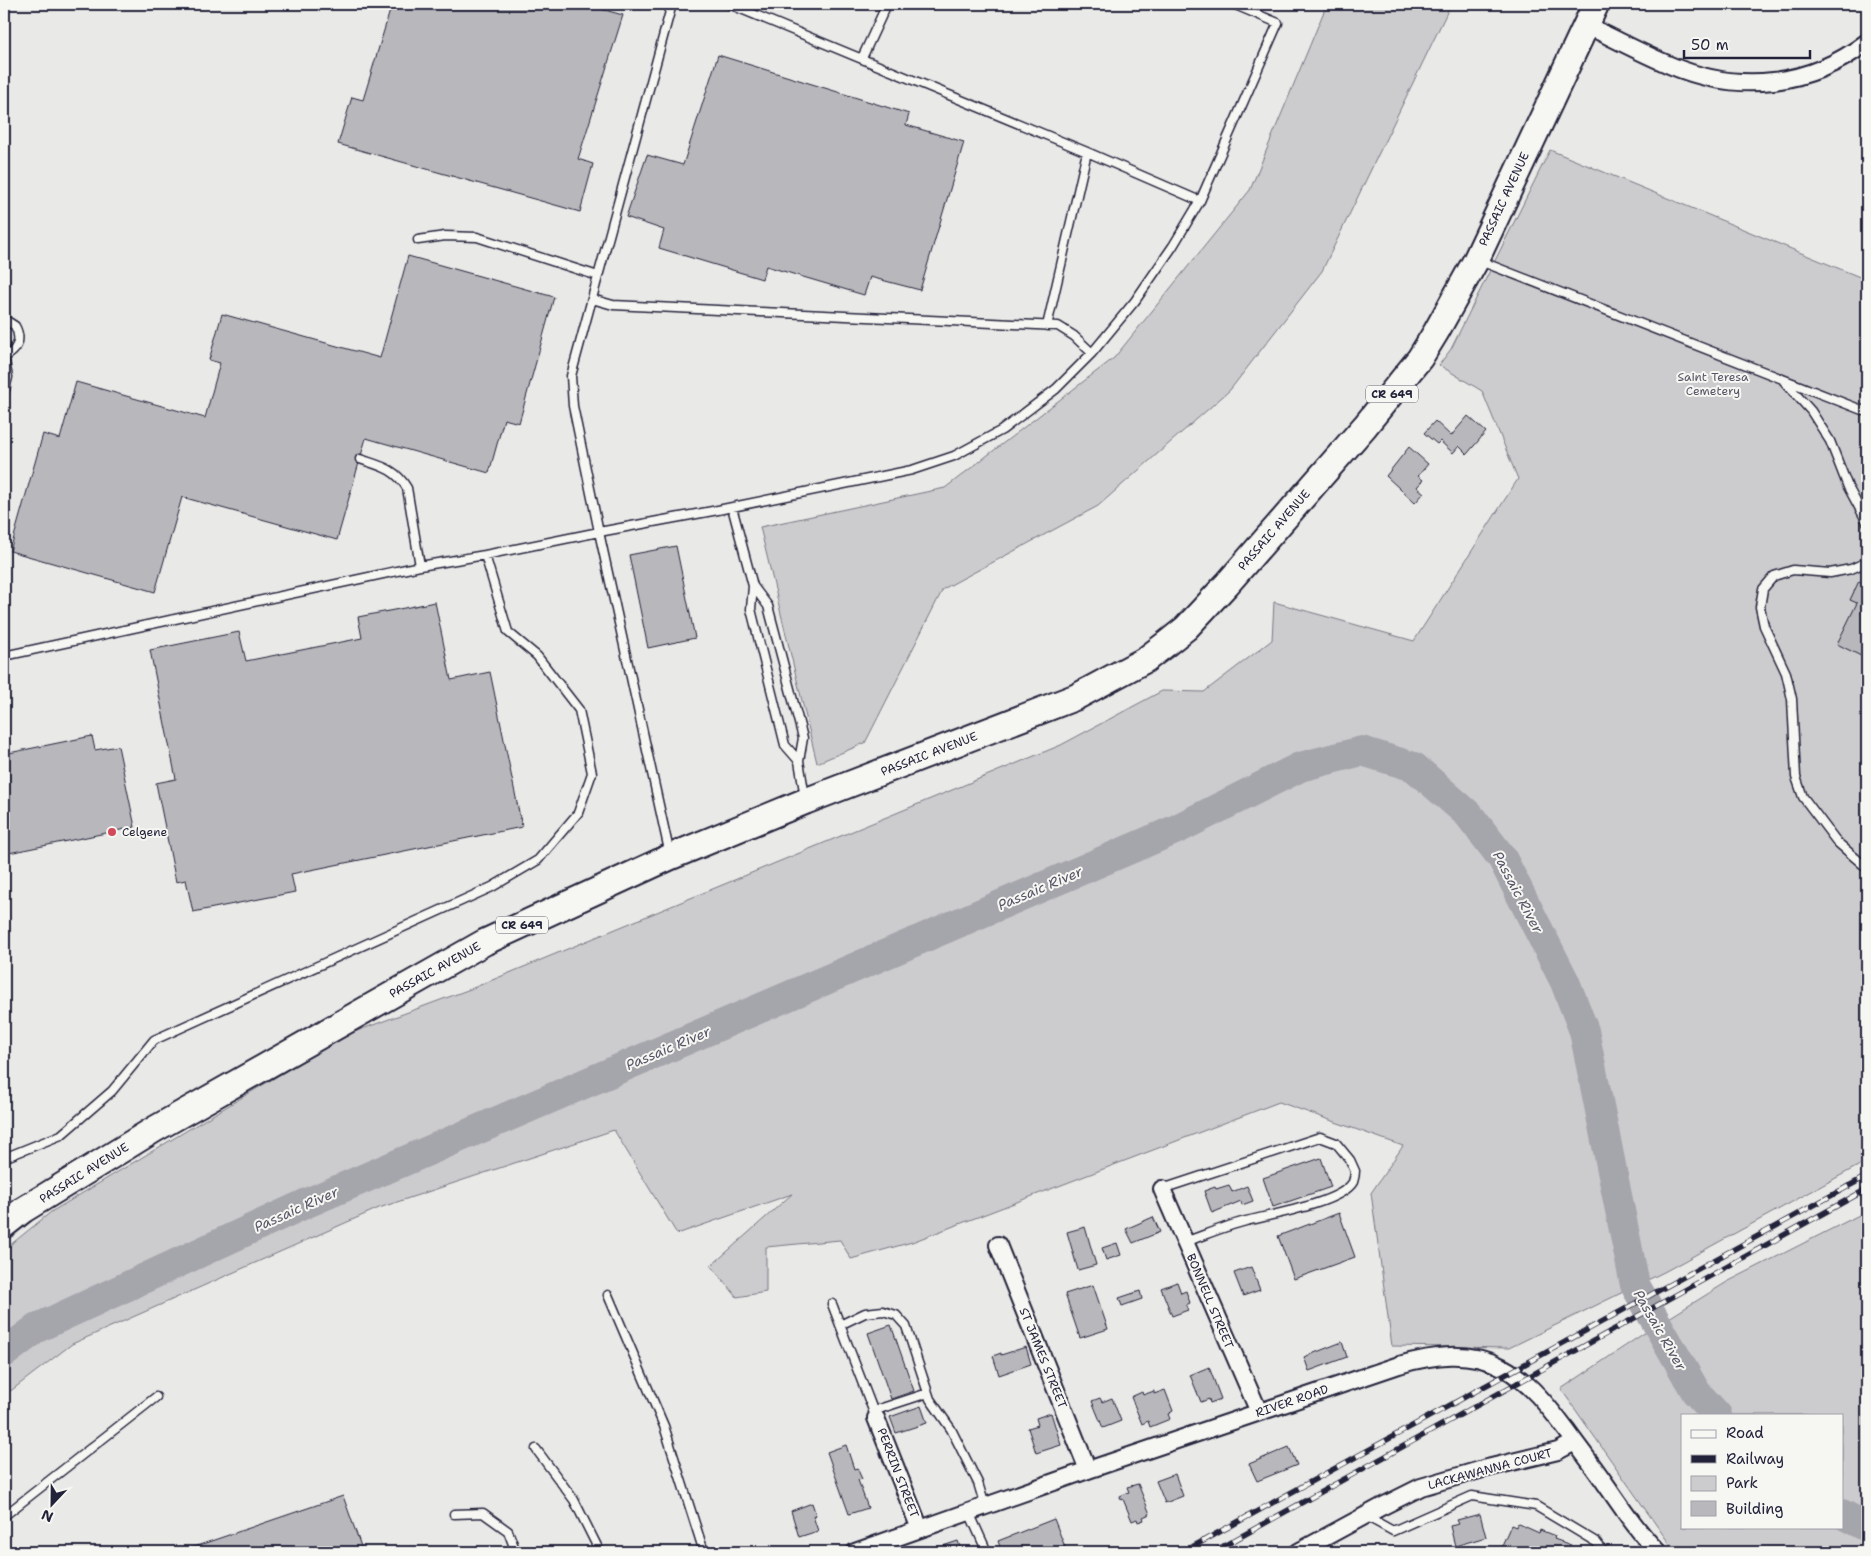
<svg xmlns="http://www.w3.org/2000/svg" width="1871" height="1556" viewBox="0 0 1871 1556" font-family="'Shantell Sans',sans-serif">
<rect width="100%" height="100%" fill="#e9e9e7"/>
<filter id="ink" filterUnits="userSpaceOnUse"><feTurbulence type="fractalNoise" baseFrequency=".02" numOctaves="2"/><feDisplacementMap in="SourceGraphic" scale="10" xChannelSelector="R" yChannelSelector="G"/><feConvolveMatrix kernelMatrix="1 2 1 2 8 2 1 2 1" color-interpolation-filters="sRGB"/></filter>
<g filter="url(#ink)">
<path fill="#ccccce" stroke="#777784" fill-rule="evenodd" d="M 1327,4 L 1451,4 L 1322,271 L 1230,390 L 1098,506 L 943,589 L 865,743 L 817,763 L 760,527 L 945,488 L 1114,358 L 1250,190 Z
M 1550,150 L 1867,280 L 1867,1161 L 1664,1272 L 1509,1348 L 1392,1346 L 1371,1193 L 1403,1146 L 1279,1102 L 912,1242 L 851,1259 L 840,1240 L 766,1247 L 766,1292 L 737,1297 L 711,1266 L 792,1194 L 677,1234 L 614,1130 L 379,1208 L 72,1344 L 4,1396 L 4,1250 L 51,1212 L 346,1035 L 473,988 L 1061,745 L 1162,691 L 1204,692 L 1272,640 L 1274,602 L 1414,641 L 1518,479 L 1482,391 L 1439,365 L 1451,349 Z
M 1867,1211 L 1867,1552 L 1682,1552 L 1671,1546 L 1561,1389 L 1643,1334 L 1727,1282 ZM 1682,1415 L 1842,1415 L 1842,1527 L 1682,1527 Z"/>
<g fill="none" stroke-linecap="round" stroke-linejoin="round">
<path stroke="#a5a5ac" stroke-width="30" d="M 4,1353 L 37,1328 L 307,1203 L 1177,829 L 1300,767 L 1362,751 L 1414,767 L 1469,815 L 1502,858 L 1565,982 L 1584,1031 L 1635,1285 L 1696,1392 L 1717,1415
M 1842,1514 L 1867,1527"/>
</g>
<path fill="#b8b8bc" stroke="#22223b" d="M 392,4 L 582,4 L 623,15 L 578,159 L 593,164 L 580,212 L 338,144 L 352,97 L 363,100 Z
M 718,55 L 909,114 L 906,125 L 964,142 L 920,290 L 870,277 L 864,295 L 766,266 L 762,279 L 659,248 L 664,230 L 626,217 L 647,155 L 683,165 Z
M 408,256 L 554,297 L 519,423 L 504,419 L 489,473 L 366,438 L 337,540 L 182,497 L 155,592 L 10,551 L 43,434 L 60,439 L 76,382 L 205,418 L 220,363 L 209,360 L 222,314 L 380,358 Z
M 1468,416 L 1486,432 L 1467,454 L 1459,446 L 1453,453 L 1440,441 L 1437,444 L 1424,433 L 1435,421 L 1451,436 Z
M 1409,447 L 1428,464 L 1418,476 L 1423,480 L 1417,487 L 1424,493 L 1415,503 L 1386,476 Z
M 676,546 L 695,638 L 648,648 L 629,555 Z
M 1859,581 L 1867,585 L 1867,659 L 1837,644 L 1857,603 L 1850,600 Z
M 435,602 L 451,680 L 490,672 L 522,827 L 291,874 L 295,892 L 193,912 L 186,880 L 176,882 L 156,783 L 176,779 L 150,650 L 239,632 L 246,661 L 362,638 L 358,617 Z
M 92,736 L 95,750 L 118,746 L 135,827 L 4,854 L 4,754 Z
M 1321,1158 L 1331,1187 L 1273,1207 L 1263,1178 Z
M 1229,1185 L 1232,1192 L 1247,1186 L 1253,1201 L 1242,1205 L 1241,1201 L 1212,1213 L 1204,1191 L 1215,1187 L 1216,1189 Z
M 1339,1213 L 1355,1257 L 1294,1279 L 1278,1236 Z
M 1153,1217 L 1160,1232 L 1133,1243 L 1126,1229 Z
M 1085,1227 L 1096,1265 L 1078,1270 L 1067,1232 Z
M 1117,1243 L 1121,1255 L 1106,1260 L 1102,1248 Z
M 1251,1267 L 1260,1290 L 1243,1296 L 1234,1273 Z
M 1177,1282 L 1181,1293 L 1186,1291 L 1190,1303 L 1186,1305 L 1188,1310 L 1172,1316 L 1161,1288 Z
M 1093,1285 L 1108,1329 L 1080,1338 L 1065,1294 Z
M 1140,1291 L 1142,1299 L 1122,1306 L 1119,1298 Z
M 891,1325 L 914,1391 L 891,1399 L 868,1333 Z
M 1342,1342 L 1347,1357 L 1309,1371 L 1304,1357 Z
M 1026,1347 L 1031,1364 L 999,1375 L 993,1356 L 1001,1353 L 1001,1355 Z
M 1209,1367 L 1221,1399 L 1210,1403 L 1209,1399 L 1201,1402 L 1190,1375 Z
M 1165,1390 L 1173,1411 L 1168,1414 L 1170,1419 L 1150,1427 L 1148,1421 L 1142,1424 L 1131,1397 L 1142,1392 L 1143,1395 L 1154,1391 L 1154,1394 Z
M 1100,1398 L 1102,1402 L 1112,1398 L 1121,1421 L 1103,1428 L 1092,1401 Z
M 921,1406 L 927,1423 L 896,1433 L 890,1417 Z
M 1051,1413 L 1061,1445 L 1036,1453 L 1028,1428 L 1038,1425 L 1036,1418 Z
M 846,1445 L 854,1469 L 857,1468 L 862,1479 L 858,1480 L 868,1508 L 849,1514 L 827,1452 Z
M 1289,1447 L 1297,1465 L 1257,1481 L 1249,1464 Z
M 1175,1474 L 1183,1496 L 1165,1503 L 1156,1481 Z
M 1138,1484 L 1150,1514 L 1143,1517 L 1144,1520 L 1138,1522 L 1137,1519 L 1132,1521 L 1123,1499 L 1121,1500 L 1120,1496 L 1129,1492 L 1127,1487 Z
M 343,1496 L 363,1552 L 179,1552 Z
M 812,1503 L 816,1515 L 813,1516 L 818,1531 L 799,1537 L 791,1511 Z
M 1480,1514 L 1486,1537 L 1455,1546 L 1450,1526 L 1459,1524 L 1457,1520 Z
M 1054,1519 L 1067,1552 L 1002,1552 L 998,1541 Z
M 1517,1523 L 1539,1533 L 1540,1530 L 1555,1536 L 1554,1539 L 1571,1545 L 1569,1548 L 1575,1551 L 1574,1552 L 1499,1552 L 1511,1525 L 1516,1527 Z
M 958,1541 L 962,1552 L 925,1552 Z"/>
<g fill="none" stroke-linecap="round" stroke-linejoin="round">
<defs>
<path id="lane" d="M 672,4 L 571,376 L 573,406 L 599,532 L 718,510 L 912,470 L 954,456 L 1002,430 L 1056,389 L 1092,353 L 1135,301 L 1173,246 L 1200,201 L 1087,152 L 729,4
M 862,58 L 887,4
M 1200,201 L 1278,23 L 1233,4
M 418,240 L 445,236 L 477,237 L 598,276
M 1480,261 L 1867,412
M 592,299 L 613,305 L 1058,326 L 1074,336 L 1092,353
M 4,319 L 15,326 C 22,339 18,351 4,357
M 1047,326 L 1087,152
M 1783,380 L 1811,411 L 1830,441 L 1848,487 L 1867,522
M 4,394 L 8,377 L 4,357
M 360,459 C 380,466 395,468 407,488 L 420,566
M 732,507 L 753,586 L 751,609 L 785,745 L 799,761
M 1867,562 L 1851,569 L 1830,573 L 1793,570 L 1774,576 L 1763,589 L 1760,607 L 1764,626 L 1786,673 L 1792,699 L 1796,777 L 1803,797 L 1837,842 L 1867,868
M 753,586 L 768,606 L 803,738 L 799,761 L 805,797
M 4,656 L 420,566 L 485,555 L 599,532 L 670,855
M 4,1158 L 61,1135 L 112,1091 L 154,1040 L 492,887 L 538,860 L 578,813 L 592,773 L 579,710 L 537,656 L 508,632 L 485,555
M 1162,1189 L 1320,1137 L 1336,1143 L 1350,1160 L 1355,1171 C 1355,1174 1354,1179 1353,1182 C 1341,1203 1270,1215 1246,1221 C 1225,1226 1205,1235 1185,1242
M 608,1295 L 664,1426 L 704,1552
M 832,1304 L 876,1418
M 840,1325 L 865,1313 L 883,1311 L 896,1315 L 906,1326 L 930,1399 L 951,1429 L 978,1483 L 985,1506
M 873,1411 L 928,1393
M 536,1449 L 574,1500 L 600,1552
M 969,1512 L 987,1552
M 454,1514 L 483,1513 L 508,1531 L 516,1552
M 4,1516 L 156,1397
M 1366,1516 L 1393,1531 L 1472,1496 L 1536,1506 L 1596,1542 L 1604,1552"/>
<path id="street" d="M 1586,25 C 1615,39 1643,54 1672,66 C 1740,94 1810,86 1867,42
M 1162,1189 L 1259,1412
M 998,1245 L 1088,1470
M 876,1418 L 920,1529
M 855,1552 L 1088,1470 L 1399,1365 C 1433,1355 1469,1350 1502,1367 C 1529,1381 1549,1407 1567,1431 C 1580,1449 1594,1467 1607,1486 C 1623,1509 1639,1533 1658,1552
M 1298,1552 L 1381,1507 L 1421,1487 L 1483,1469 L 1558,1451 L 1575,1442"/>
<path id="primary" d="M 4,1225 L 23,1210 L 155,1129 L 485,942 L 670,857 L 806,801 L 1076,697 L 1145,660 L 1166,644 L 1186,628 L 1227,584 L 1365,426 L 1420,358 L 1436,332 L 1476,260 L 1596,4"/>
</defs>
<use href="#lane" stroke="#22223b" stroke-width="11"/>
<use href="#street" stroke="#22223b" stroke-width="20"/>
<use href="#primary" stroke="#22223b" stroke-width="29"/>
<use href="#lane" stroke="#f6f6f2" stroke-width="8"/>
<use href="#street" stroke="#f6f6f2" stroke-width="16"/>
<use href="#primary" stroke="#f6f6f2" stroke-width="25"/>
<defs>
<path id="rail" d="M 1183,1552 L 1867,1176
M 1213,1552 L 1867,1189"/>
</defs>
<use href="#rail" stroke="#22223b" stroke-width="5.5"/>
<use href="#rail" stroke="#f6f6f2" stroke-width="4" stroke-dasharray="11" stroke-linecap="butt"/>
</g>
</g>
<circle fill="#d1495b" stroke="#f6f6f2" stroke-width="2" cx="112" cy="832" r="5"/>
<g text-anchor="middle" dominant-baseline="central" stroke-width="4" stroke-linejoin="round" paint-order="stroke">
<g fill="#f6f6f2" stroke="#626272" stroke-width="1">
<rect x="1366" y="385.5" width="52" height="17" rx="4"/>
<rect x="496" y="916.5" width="52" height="17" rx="4"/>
</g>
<g font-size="11" font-weight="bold" fill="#22223b">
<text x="1392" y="394">CR 649</text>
<text x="522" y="925">CR 649</text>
</g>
<g font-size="12" fill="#22223b" stroke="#f6f6f2">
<text transform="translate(1504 199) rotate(-65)">PASSAIC AVENUE</text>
<text transform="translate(1274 530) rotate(-49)">PASSAIC AVENUE</text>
<text transform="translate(929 754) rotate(-21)">PASSAIC AVENUE</text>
<text transform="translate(435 970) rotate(-29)">PASSAIC AVENUE</text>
<text transform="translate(84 1173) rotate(-32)">PASSAIC AVENUE</text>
<text transform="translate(1210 1301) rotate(67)">BONNELL STREET</text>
<text transform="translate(1043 1358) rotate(68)">ST JAMES STREET</text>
<text transform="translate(1292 1401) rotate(-19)">RIVER ROAD</text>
<text transform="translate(1490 1469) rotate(-15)">LACKAWANNA COURT</text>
<text transform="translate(898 1473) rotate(69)">PERRIN STREET</text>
</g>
<g font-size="12" fill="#555567" stroke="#f6f6f2">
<text x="1713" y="377">Saint Teresa<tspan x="1713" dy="14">Cemetery</tspan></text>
</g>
<g font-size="12" fill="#22223b" stroke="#f6f6f2" text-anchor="start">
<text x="122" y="832">Celgene</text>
</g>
<g font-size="14" font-style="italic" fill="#565668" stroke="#f6f6f2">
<text transform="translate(1040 888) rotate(-23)">Passaic River</text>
<text transform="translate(1518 892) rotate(62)">Passaic River</text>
<text transform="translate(668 1048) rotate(-23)">Passaic River</text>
<text transform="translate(296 1209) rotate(-24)">Passaic River</text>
<text transform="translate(1660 1330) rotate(60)">Passaic River</text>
</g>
</g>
<rect width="1871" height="1556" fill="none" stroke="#f6f6f2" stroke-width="20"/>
<rect x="10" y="10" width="1851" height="1536" fill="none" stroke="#22223b" stroke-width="2" filter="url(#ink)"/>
<rect x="1681" y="1414" width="162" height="115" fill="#f6f6f2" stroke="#a1a1a9"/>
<rect x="1691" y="1430" width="25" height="8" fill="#f6f6f2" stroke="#a1a1a9"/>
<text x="1726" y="1438" font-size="15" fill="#22223b">Road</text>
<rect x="1691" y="1455" width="25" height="8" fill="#22223b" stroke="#a1a1a9"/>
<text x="1726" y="1464" font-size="15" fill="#22223b">Railway</text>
<rect x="1691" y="1476" width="25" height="15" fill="#ccccce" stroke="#a1a1a9"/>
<text x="1726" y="1488" font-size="15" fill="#22223b">Park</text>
<rect x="1691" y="1501" width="25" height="15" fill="#b8b8bc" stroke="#a1a1a9"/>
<text x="1726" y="1514" font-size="15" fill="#22223b">Building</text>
<g transform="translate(52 1504) rotate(202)" stroke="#f6f6f2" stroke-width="4" paint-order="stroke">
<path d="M0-4L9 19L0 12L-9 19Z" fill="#22223b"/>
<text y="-8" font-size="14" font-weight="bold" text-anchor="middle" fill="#22223b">N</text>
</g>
<path d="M1684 50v8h126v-8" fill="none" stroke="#22223b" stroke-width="2.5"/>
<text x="1691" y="50" font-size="15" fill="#22223b" stroke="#f6f6f2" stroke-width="4" paint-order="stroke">50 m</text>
</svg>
